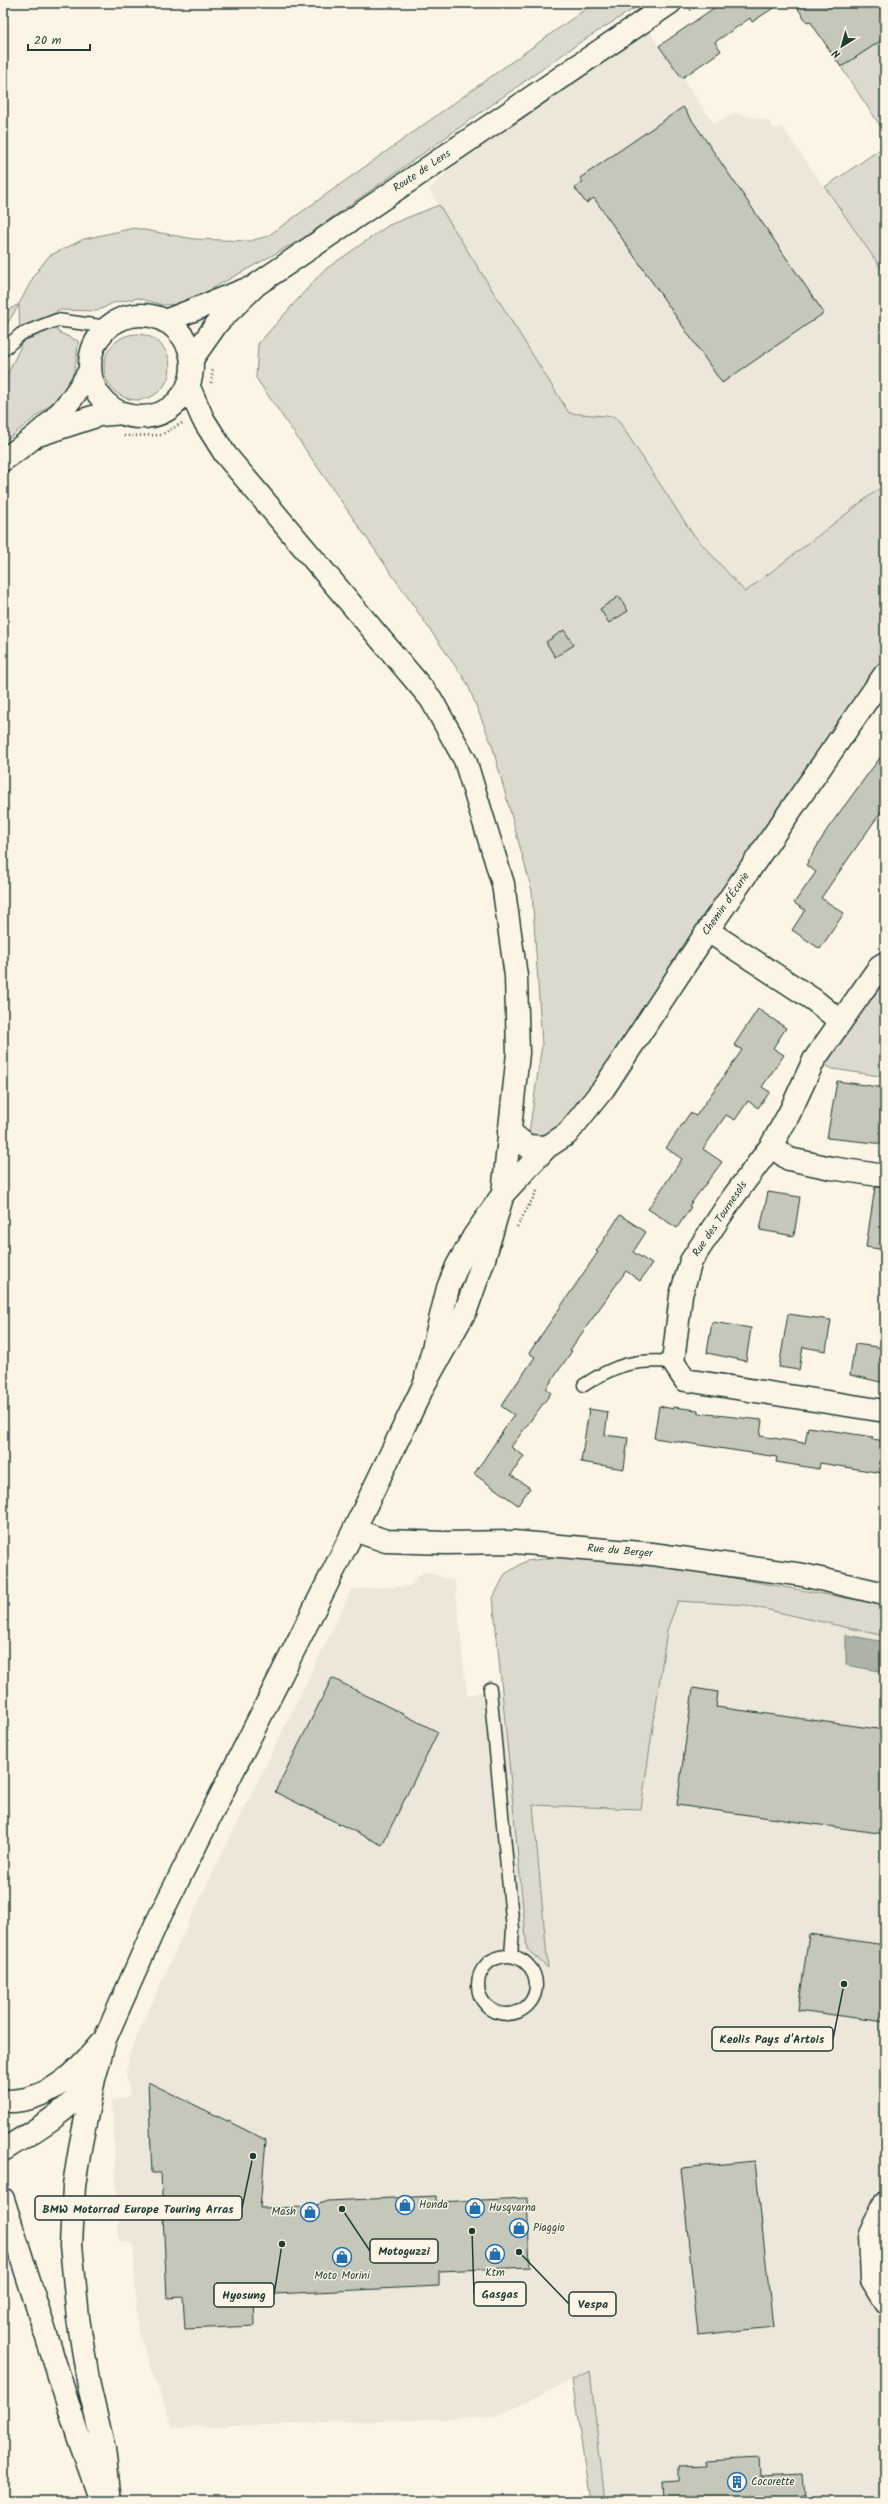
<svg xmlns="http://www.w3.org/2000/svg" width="888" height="2504" viewBox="0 0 888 2504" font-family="Kalam,sans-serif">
<rect width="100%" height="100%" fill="#fcf5e5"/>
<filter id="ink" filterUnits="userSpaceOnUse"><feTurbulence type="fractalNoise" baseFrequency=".025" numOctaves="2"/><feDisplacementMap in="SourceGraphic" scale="8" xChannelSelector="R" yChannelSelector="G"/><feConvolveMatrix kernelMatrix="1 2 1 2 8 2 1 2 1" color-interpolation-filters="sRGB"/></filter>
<g filter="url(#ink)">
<path fill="#ece7d8" d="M 643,22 L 714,124 L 735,113 L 769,121 L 774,129 L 782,127 L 885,274 L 885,484 L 745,592 L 692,533 L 616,417 L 569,413 L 429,189 L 530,97 Z
M 423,1571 L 455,1581 L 467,1696 L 490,1689 L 501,1690 L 527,1949 L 548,1968 L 533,1805 L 641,1809 L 667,1630 L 678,1600 L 746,1605 L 885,1636 L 885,2501 L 605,2501 L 590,2371 L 495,2417 L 173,2428 L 138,2332 L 133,2244 L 119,2241 L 112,2101 L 130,2096 L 126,2075 L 129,2054 L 189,1921 L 352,1589 L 409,1586 Z"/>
<path fill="#dcdacc" stroke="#7e8c80" d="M 594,3 L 643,3 L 579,43 L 302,239 L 184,304 L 163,305 L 138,298 L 113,303 L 97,311 L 57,310 L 58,332 L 78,341 C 78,355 75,373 68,385 C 56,404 20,428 3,443 L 3,383 L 20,348 L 19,305 L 3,330 L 3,313 L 19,304 L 35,274 L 49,256 L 84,239 L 134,228 L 194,239 L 250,241 L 268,236 Z
M 885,38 L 885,133 L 841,67 Z
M 885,146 L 885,274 L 825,187 Z
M 439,205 L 569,413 L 616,417 L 692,533 L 745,592 L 885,484 L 885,674 L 567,1134 L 527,1146 L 542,1045 L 532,891 L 492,745 L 467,683 L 256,378 L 258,344 L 323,271 L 389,225 Z
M104 367a33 33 0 1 1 66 0a33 33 0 1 1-66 0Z
M 885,971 L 885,1077 L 833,1069 L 814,1060 Z
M 568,1556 L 672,1567 L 885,1605 L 885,1636 L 746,1605 L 678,1601 L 667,1630 L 641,1809 L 533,1805 L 548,1968 L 527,1949 L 493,1598 L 505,1574 L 526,1561 Z
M 590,2371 L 605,2501 L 590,2501 L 572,2380 Z"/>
<path fill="#aeb3a7" stroke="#758479" d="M 846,1635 L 885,1642 L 885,1672 L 846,1665 Z"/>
<path fill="#c5c7b9" stroke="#1f3d34" d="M 721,3 L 781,3 L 752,22 L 750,18 L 715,42 L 721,51 L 682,78 L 659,46 Z
M 794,3 L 885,3 L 885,38 L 841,67 L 810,21 L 807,22 Z
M 683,107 L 824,313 L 722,383 L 594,198 L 586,203 L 575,188 L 583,182 L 580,178 Z
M 619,596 L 628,611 L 609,623 L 600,609 Z
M 564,630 L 574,645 L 555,657 L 546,642 Z
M 885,751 L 885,806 L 821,898 L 844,913 L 820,949 L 792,930 L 805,910 L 794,903 L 816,872 L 806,865 L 828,828 Z
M 758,1009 L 786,1028 L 773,1048 L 784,1055 L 762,1087 L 770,1092 L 758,1108 L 748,1101 L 735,1120 L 726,1115 L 703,1149 L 722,1162 L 689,1206 L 691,1207 L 677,1228 L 648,1209 L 682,1159 L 666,1148 L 690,1113 L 696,1116 L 742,1050 L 734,1045 Z
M 837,1081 L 885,1088 L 885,1144 L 827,1138 Z
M 875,1187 L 885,1188 L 885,1250 L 866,1247 Z
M 768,1192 L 800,1197 L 794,1236 L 760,1230 Z
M 620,1215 L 646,1232 L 633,1252 L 652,1264 L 640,1281 L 626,1271 L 570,1350 L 572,1351 L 546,1389 L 551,1393 L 511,1447 L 524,1456 L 511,1475 L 530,1488 L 518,1505 L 474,1474 L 514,1415 L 501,1406 L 535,1357 L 529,1353 L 598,1252 L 596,1251 Z
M 788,1314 L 831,1320 L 826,1351 L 803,1347 L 799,1370 L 779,1367 Z
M 712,1322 L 751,1328 L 746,1361 L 707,1353 Z
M 855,1344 L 885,1348 L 885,1383 L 850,1375 Z
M 659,1406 L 673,1409 L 673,1407 L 698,1410 L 698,1413 L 762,1420 L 760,1436 L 805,1443 L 808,1427 L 873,1437 L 872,1439 L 885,1441 L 882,1473 L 820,1463 L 819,1469 L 776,1462 L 777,1457 L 654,1438 Z
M 589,1409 L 608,1412 L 605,1435 L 628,1438 L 624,1469 L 581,1462 Z
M 332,1678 L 438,1732 L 382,1845 L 275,1792 Z
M 693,1688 L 718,1692 L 716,1707 L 885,1730 L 885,1834 L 677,1805 Z
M 809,1934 L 885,1945 L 885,2022 L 798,2010 Z
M 148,2082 L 266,2140 L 260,2208 L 311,2207 L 327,2201 L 436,2196 L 436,2202 L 527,2198 L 530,2267 L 439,2271 L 439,2286 L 254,2295 L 255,2326 L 185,2329 L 183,2297 L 167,2298 L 161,2173 L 152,2173 Z
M 755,2161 L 773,2327 L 698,2335 L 681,2168 Z
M 760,2458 L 761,2477 L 802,2475 L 804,2495 L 801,2495 L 802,2501 L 663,2501 L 662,2482 L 679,2481 L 679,2466 L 707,2465 L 706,2461 Z"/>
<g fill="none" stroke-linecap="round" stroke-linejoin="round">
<defs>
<path id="lane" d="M 3,350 L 21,334 L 57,320 L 108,327
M 584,1385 C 616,1364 635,1359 673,1362
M 490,1689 L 513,1929 L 511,1956
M478 1985a29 29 0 1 1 58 0a29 29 0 1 1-58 0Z"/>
<path id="street" d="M 708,931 L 814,1000 L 840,1021
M 885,963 L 880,966 L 814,1060 L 789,1114 L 771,1146 L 731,1200 L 691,1261 L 681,1295 L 673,1362 L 685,1380 L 885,1411
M 509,1131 L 527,1146 L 547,1147
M 771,1146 L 789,1159 L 831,1168 L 885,1176
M 426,1377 L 448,1288 L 457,1266 L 474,1236 L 503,1194 L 547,1147 L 567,1134 L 604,1088 L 716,918 L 885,674
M 354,1530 L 386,1541 L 446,1543 L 514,1542 L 652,1554 L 803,1575 L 885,1594
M 885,2202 L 870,2234 L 872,2280 L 885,2302"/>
<path id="secondary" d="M 165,321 L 247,289
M 192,359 L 218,322 L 256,285 L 670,3"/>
<path id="primary" d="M90 366a51 51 0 1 1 102 0a51 51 0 1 1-102 0Z
M 41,434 L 99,415 L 124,413
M 3,460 C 42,433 67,412 90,370
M 3,2101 C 47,2103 75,2074 101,2043
M 3,2150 C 36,2130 69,2111 93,2080
M 3,2199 L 79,2439 L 101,2501
M 110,2501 L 104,2449 L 89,2386 L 78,2318 L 71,2245 L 74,2185 L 81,2143 L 94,2079 L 105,2039 L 156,1924 L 354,1530 L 424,1385 L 466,1310 L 484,1259 L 503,1194 L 518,1053 L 516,976 L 503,884 L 465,760 L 431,699 L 225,454 L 203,419 L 188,385"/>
</defs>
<use href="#lane" stroke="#1f3d34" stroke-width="15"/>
<use href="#street" stroke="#1f3d34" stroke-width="25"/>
<use href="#secondary" stroke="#1f3d34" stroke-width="25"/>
<use href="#primary" stroke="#1f3d34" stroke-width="25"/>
<path stroke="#1f3d34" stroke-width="2.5" stroke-dasharray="1 3" stroke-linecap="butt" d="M 690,10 L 702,3
M 211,383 L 213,368
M 124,436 L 161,435 L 182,423
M 517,1227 L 537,1191"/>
<use href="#lane" stroke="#fcf5e5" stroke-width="12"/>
<use href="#street" stroke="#fcf5e5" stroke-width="22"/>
<use href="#secondary" stroke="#fcf5e5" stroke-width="22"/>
<use href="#primary" stroke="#fcf5e5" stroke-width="22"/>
</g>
</g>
<defs>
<symbol id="shop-ring" viewBox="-11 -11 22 22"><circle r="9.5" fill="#fcf5e5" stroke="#1f6fb2" stroke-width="1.5"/><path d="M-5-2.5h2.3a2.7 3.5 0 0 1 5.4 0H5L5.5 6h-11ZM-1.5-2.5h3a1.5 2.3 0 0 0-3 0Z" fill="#1f6fb2"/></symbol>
<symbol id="building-ring" viewBox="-11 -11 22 22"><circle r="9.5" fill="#fcf5e5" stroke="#1f6fb2" stroke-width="1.5"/><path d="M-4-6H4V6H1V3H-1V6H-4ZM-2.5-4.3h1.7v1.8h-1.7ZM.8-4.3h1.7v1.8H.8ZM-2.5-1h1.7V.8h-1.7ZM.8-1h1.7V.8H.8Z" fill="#1f6fb2"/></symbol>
</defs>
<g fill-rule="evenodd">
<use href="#shop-ring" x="394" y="2194" width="22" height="22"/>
<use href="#shop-ring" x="464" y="2197" width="22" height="22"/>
<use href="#shop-ring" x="299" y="2201" width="22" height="22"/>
<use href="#shop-ring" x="508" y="2217" width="22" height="22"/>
<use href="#shop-ring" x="484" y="2243" width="22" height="22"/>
<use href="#shop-ring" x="331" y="2246" width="22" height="22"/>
<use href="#building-ring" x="726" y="2471" width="22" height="22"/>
</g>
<g text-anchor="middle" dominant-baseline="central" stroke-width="3" stroke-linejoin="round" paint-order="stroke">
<g font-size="11" fill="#1f3d34" stroke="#fcf5e5">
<text transform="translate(422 171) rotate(-34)">Route de Lens</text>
<text transform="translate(726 904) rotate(-55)">Chemin d'Écurie</text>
<text transform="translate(720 1219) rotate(-56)">Rue des Tournesols</text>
<text transform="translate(620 1551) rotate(5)">Rue du Berger</text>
</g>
<g font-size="11" fill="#1f3d34" stroke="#fcf5e5" text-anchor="start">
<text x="419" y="2205">Honda</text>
<text x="489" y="2208">Husqvarna</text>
<text x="296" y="2212" text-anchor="end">Mash</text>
<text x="533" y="2228">Piaggio</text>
<text x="495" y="2273" text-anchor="middle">Ktm</text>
<text x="342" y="2276" text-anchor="middle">Moto Morini</text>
<text x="751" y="2482">Cocorette</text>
</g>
</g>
<path fill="none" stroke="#1f3d34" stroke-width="1.5" d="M844 1984L833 2039M253 2156L242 2208M342 2209L370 2251M472 2231L474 2294M282 2244L274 2295M519 2252L569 2304"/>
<g fill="#1f3d34" stroke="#fcf5e5" stroke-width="1.5">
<circle cx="844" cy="1984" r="4"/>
<circle cx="253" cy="2156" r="4"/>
<circle cx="342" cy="2209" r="4"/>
<circle cx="472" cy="2231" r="4"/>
<circle cx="282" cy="2244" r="4"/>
<circle cx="519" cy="2252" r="4"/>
</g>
<g fill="#fcf5e5" stroke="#1f3d34" stroke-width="1.5">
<rect x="712" y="2027" width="121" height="24" rx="4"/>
<rect x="35" y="2196" width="207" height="24" rx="4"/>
<rect x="370" y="2239" width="68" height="24" rx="4"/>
<rect x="474" y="2282" width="52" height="24" rx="4"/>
<rect x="214" y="2283" width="60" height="24" rx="4"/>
<rect x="569" y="2292" width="47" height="24" rx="4"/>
</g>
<g font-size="12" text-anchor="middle" font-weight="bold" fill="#1f3d34">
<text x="772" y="2043">Keolis Pays d'Artois</text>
<text x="138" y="2213">BMW Motorrad Europe Touring Arras</text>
<text x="404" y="2255">Motoguzzi</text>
<text x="500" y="2298">Gasgas</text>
<text x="244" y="2299">Hyosung</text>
<text x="593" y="2308">Vespa</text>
</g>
<rect width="888" height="2504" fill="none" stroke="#fcf5e5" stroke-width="16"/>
<rect x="8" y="8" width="872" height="2488" fill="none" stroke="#1f3d34" stroke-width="1.5" filter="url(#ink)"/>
<g transform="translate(842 46) rotate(217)" stroke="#fcf5e5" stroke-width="3" paint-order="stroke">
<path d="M0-3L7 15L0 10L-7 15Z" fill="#1f3d34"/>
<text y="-6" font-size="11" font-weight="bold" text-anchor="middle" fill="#1f3d34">N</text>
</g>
<path d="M28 44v6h62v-6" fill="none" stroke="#1f3d34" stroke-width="2"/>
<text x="34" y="44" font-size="12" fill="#1f3d34" stroke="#fcf5e5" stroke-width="3" paint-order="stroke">20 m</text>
</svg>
